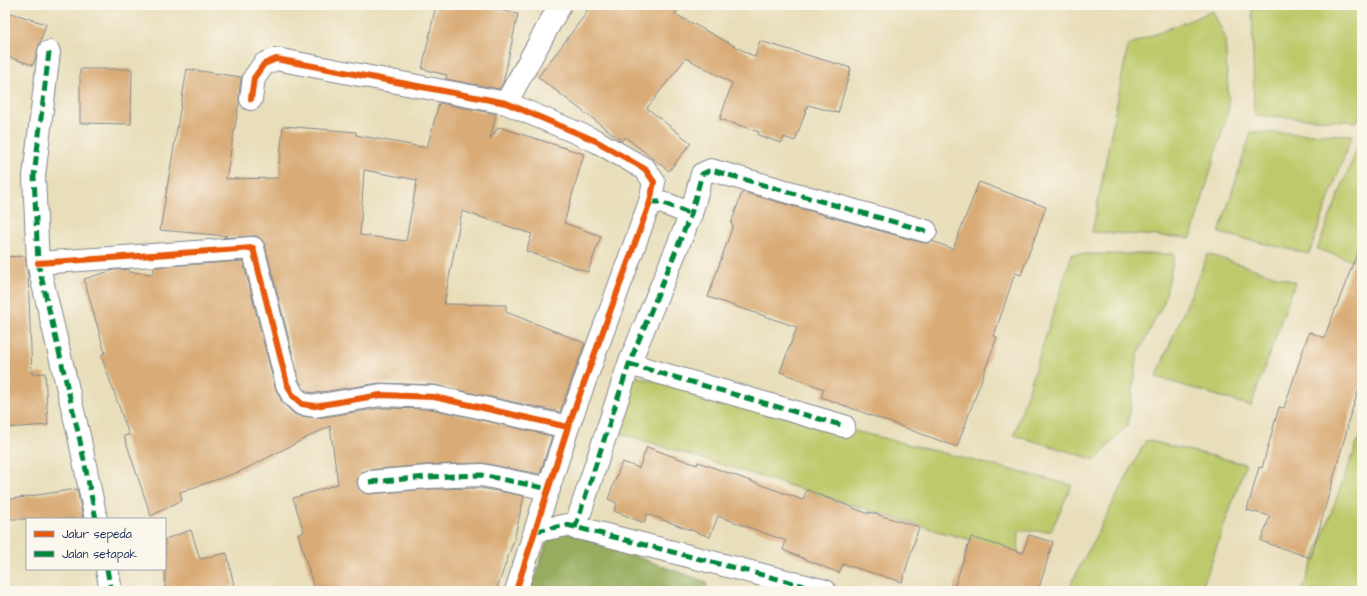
<svg xmlns="http://www.w3.org/2000/svg" width="1367" height="596" viewBox="0 0 1367 596" font-family="'Architects Daughter',sans-serif">
<rect width="100%" height="100%" fill="#fbf7ec"/>
<filter id="ink" filterUnits="userSpaceOnUse"><feTurbulence type="fractalNoise" baseFrequency=".025" numOctaves="2"/><feDisplacementMap in="SourceGraphic" scale="8" xChannelSelector="R" yChannelSelector="G"/><feConvolveMatrix kernelMatrix="1 2 1 2 8 2 1 2 1" color-interpolation-filters="sRGB"/></filter>
<filter id="wash" filterUnits="userSpaceOnUse"><feTurbulence type="fractalNoise" baseFrequency=".012" numOctaves="4" result="noise"/><feDisplacementMap in="SourceGraphic" scale="16" xChannelSelector="R" yChannelSelector="G"/><feGaussianBlur stdDeviation="0.9" result="paint"/><feColorMatrix in="noise" values="0 0 0 0 0 0 0 0 0 0 0 0 0 0 0 0 0 1.4 0 .05"/><feComposite in="paint" operator="in"/></filter>
<g filter="url(#wash)">
<rect width="100%" height="100%" fill="#e8deba"/>
<path fill="#bdc96b" stroke="#6c7c64" d="M 1252,5 L 1362,5 L 1362,112 L 1357,122 L 1254,115 Z
M 1213,11 L 1225,37 L 1229,108 L 1191,238 L 1092,232 L 1128,45 Z
M 1251,132 L 1352,135 L 1309,254 L 1219,233 Z
M 1362,136 L 1362,264 L 1317,249 Z
M 1072,254 L 1175,254 L 1164,302 L 1138,354 L 1128,424 L 1096,460 L 1014,435 Z
M 1208,254 L 1295,282 L 1251,406 L 1156,377 Z
M 634,376 L 1072,485 L 1051,531 L 1019,531 L 1018,552 L 937,531 L 616,432 Z
M 1362,430 L 1362,591 L 1302,591 Z
M 1146,440 L 1246,464 L 1201,591 L 1067,591 Z"/>
<path fill="#96ad5f" stroke="#586e5e" d="M 552,527 L 707,582 L 705,591 L 530,591 Z"/>
<g id="blocks">
<path fill="#d9ac77" fill-rule="evenodd" d="M 436,5 L 478,5 L 518,14 L 503,83 L 499,89 L 446,79 L 447,75 L 422,69 Z
M 590,5 L 679,5 L 675,14 L 755,57 L 760,41 L 851,68 L 838,113 L 808,105 L 795,141 L 784,137 L 781,143 L 758,135 L 759,132 L 720,119 L 732,83 L 686,58 L 647,108 L 691,143 L 669,171 L 625,137 L 622,141 L 538,77 L 585,15 Z
M 5,11 L 46,24 L 33,65 L 5,56 Z
M 80,69 L 132,69 L 131,124 L 80,123 Z
M 187,69 L 241,77 L 239,97 L 239,103 L 226,179 L 278,178 L 283,126 L 356,132 L 356,135 L 427,148 L 439,103 L 496,114 L 490,139 L 499,127 L 584,154 L 564,223 L 601,236 L 588,272 L 526,251 L 532,234 L 462,211 L 444,304 L 506,305 L 506,312 L 585,343 L 560,412 L 435,385 L 379,383 L 315,393 L 308,392 L 303,388 L 299,380 L 265,245 L 262,240 L 257,236 L 252,236 L 223,238 L 227,236 L 160,230 ZM 364,170 L 417,180 L 406,241 L 360,235 Z
M 979,182 L 1046,207 L 1021,275 L 1015,273 L 994,336 L 997,337 L 957,447 L 821,397 L 824,389 L 780,372 L 797,327 L 708,297 L 733,225 L 731,224 L 742,192 L 923,243 L 929,243 L 932,241 L 953,249 Z
M 1360,246 L 1362,246 L 1362,380 L 1347,425 L 1348,426 L 1311,558 L 1261,541 L 1270,516 L 1247,510 L 1259,467 L 1262,468 L 1279,407 L 1284,408 L 1309,332 L 1324,338 Z
M 25,256 L 28,275 L 32,374 L 45,373 L 48,425 L 5,428 L 5,257 Z
M 243,261 L 275,387 L 282,402 L 294,414 L 300,416 L 317,418 L 382,408 L 432,409 L 552,436 L 540,474 L 482,463 L 427,465 L 368,470 L 362,472 L 358,477 L 357,483 L 359,489 L 364,493 L 370,494 L 429,489 L 481,488 L 524,496 L 514,540 L 496,591 L 315,591 L 298,534 L 304,532 L 293,498 L 338,484 L 330,426 L 239,472 L 180,492 L 182,500 L 151,516 L 124,436 L 129,435 L 101,355 L 105,353 L 84,279 L 114,270 L 129,269 L 129,272 L 153,274 L 154,267 Z
M 647,447 L 697,465 L 698,462 L 803,500 L 807,490 L 869,514 L 869,512 L 919,527 L 902,582 L 843,564 L 839,573 L 783,550 L 786,541 L 718,516 L 710,537 L 647,514 L 644,523 L 614,511 L 617,503 L 608,499 L 622,462 L 639,468 Z
M 77,489 L 83,519 L 5,519 L 5,500 Z
M 191,530 L 200,559 L 227,553 L 234,586 L 212,591 L 165,591 L 165,539 Z
M 1029,535 L 1053,542 L 1038,591 L 953,591 L 971,537 L 1023,553 Z"/>
</g>
</g>
<g filter="url(#ink)">
<use href="#blocks" fill-opacity="0" stroke="#82868c" stroke-width="1"/>
<g fill="none" stroke-linecap="round" stroke-linejoin="round">
<defs>
<path id="minor" d="M 49,52 L 34,176 L 38,263 L 79,436 L 96,519
M 251,99 L 254,78 L 264,64 L 276,59 L 506,103 L 596,141 L 645,169 L 654,182 L 650,202 L 568,427 L 516,591
M 506,103 L 560,5
M 650,202 L 661,202 L 691,214
M 38,263 L 253,248 L 287,384 L 293,396 L 302,404 L 315,406 L 381,395 L 434,397 L 568,427
M 629,364 L 844,426
M 369,482 L 428,477 L 482,475 L 549,489
M 575,528 L 629,364 L 691,214 L 702,174 L 711,170 L 926,231
M 536,531 L 567,525 L 825,591
M 107,569 L 111,591"/>
</defs>
<use href="#minor" stroke="#82868c" stroke-width="24"/>
<use href="#minor" stroke="#fff" stroke-width="22"/>
<path stroke="#00873e" stroke-width="5" stroke-dasharray="10 5" stroke-linecap="butt" d="M 49,52 L 34,176 L 38,263 L 79,436 L 96,519
M 650,202 L 661,202 L 691,214
M 629,364 L 844,426
M 369,482 L 428,477 L 482,475 L 549,489
M 575,528 L 629,364 L 691,214 L 702,174 L 711,170 L 926,231
M 536,531 L 567,525 L 825,591
M 107,569 L 111,591"/>
<defs>
<path id="cycleway" d="M 251,99 L 254,78 L 264,64 L 276,59 L 506,103 L 596,141 L 645,169 L 654,182 L 650,202 L 568,427 L 516,591
M 38,263 L 253,248 L 287,384 L 293,396 L 302,404 L 315,406 L 381,395 L 434,397 L 568,427"/>
</defs>
<use href="#cycleway" stroke="#fbf7ec" stroke-width="8"/>
<use href="#cycleway" stroke="#e8590c" stroke-width="6"/>
</g>
</g>
<rect width="1367" height="596" fill="none" stroke="#fbf7ec" stroke-width="20"/>
<rect x="26" y="518" width="140" height="52" fill="#fbf7ec" stroke="#a1a7b3"/>
<rect x="34" y="531" width="20" height="6" fill="#e8590c" stroke="#a1a7b3"/>
<text x="62" y="538" font-size="12" fill="#1b2f5e">Jalur sepeda</text>
<rect x="34" y="551" width="20" height="6" fill="#00873e" stroke="#a1a7b3"/>
<text x="62" y="558" font-size="12" fill="#1b2f5e">Jalan setapak</text>
</svg>
